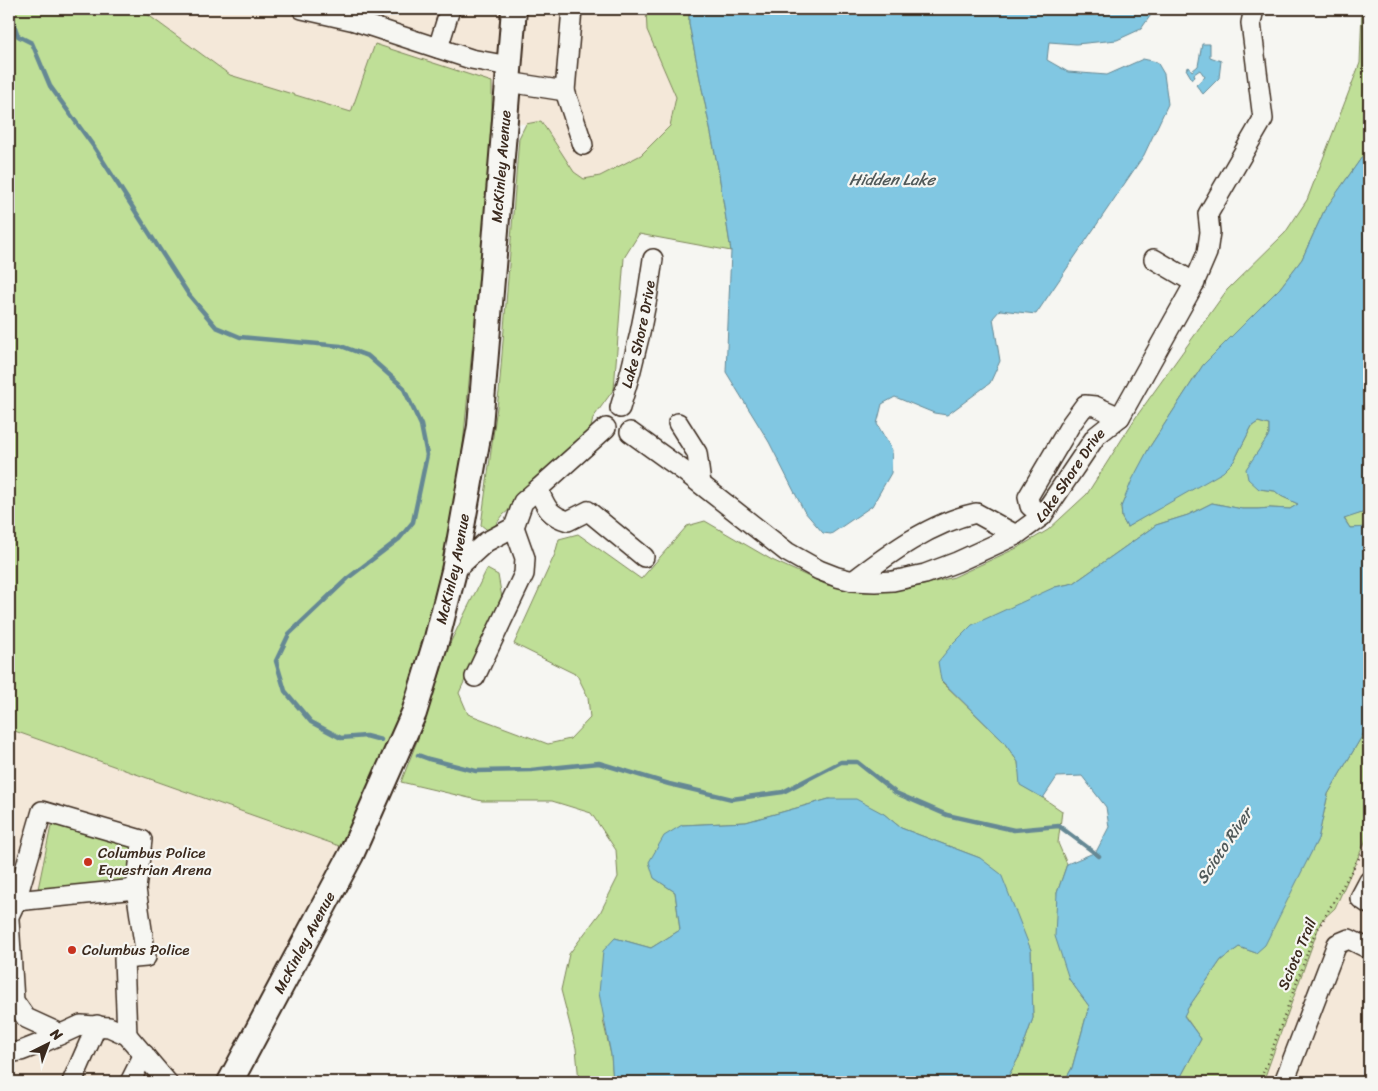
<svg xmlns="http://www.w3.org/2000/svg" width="1378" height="1091" viewBox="0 0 1378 1091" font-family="Sriracha,sans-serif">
<rect width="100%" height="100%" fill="#f6f6f2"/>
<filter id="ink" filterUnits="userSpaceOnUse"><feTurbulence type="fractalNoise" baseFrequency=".02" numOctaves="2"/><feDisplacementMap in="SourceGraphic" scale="10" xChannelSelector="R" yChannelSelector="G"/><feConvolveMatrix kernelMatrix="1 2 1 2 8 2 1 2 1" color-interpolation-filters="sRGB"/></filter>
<g filter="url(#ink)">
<path fill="#f4e8d9" d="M 140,9 L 646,9 L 647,30 L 676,97 L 670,126 L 641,155 L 600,176 L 584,179 L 574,172 L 541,121 L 526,124 L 492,122 L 492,82 L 351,112 L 230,75 Z
M 9,729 L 345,848 L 233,1082 L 9,1082 Z
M 1369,833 L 1369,1082 L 1263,1082 L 1321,921 L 1335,908 Z"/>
<path fill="#bfdf97" stroke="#7d845a" d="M 9,9 L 140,9 L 230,75 L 351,112 L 375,44 L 492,82 L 492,139 L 460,477 L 431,615 L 403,709 L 345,848 L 9,729 Z
M 646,9 L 689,9 L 689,24 L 718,168 L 731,251 L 639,234 L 624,258 L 614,389 L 593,418 L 588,442 L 503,515 L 490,532 L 481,525 L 499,392 L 519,138 L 526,124 L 541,121 L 574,172 L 584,179 L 600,176 L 641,155 L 670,126 L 676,97 L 647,30 Z
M 1362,9 L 1369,9 L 1369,147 L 1324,211 L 1302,259 L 1280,288 L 1203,365 L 1149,448 L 1121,507 L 1122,518 L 1127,527 L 1234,461 L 1252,426 L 1258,422 L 1269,425 L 1269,435 L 1247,469 L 1259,489 L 1275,491 L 1281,496 L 1298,504 L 1290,509 L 1270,508 L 1258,509 L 1242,509 L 1212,503 L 1188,515 L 1156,525 L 1074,583 L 1055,587 L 941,681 L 1003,741 L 1018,762 L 1021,785 L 1043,798 L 1062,811 L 1058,843 L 1067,864 L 1057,893 L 1069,979 L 1089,1006 L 1072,1068 L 1064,1082 L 1005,1082 L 1020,1055 L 1033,1018 L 1031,950 L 980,858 L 901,828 L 884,814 L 829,799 L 746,822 L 682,825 L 654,878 L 675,892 L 680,930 L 651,948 L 615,938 L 603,1020 L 611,1055 L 613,1082 L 579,1082 L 576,1048 L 561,990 L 569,954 L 600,913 L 618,877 L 616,850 L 591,813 L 552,801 L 482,801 L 401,782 L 419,736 L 451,641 L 487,569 L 498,575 L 502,598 L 459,693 L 468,714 L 548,744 L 570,739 L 590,718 L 588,697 L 577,675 L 514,644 L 555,554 L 559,539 L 578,534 L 641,579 L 687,526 L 705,521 L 772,560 L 827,585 L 866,592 L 908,589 L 954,577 L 1019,547 L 1048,530 L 1087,494 L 1136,417 L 1227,290 L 1285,233 L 1307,200 L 1360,63 Z
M 1369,480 L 1369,527 L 1350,528 L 1344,518 L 1365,512 Z
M 1369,724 L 1369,833 L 1335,908 L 1321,921 L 1263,1082 L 1178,1082 L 1201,1039 L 1184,1015 L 1188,1008 L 1221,960 L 1239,947 L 1256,953 L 1318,839 L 1328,794 Z
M 52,821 L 134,842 L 130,881 L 38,889 Z"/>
<path fill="#81c7e2" stroke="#658894" d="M 689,9 L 1155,9 L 1141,29 L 1117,40 L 1076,44 L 1049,42 L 1047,60 L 1068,72 L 1107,75 L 1143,59 L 1157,62 L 1164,74 L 1168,104 L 1144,155 L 1036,314 L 1000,310 L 993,318 L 1000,361 L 990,383 L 947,415 L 934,413 L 895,397 L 882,404 L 877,424 L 892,450 L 891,473 L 872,506 L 831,534 L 823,533 L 804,511 L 769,442 L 726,372 L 731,251 L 718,168 L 689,24 Z
M 1202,44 L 1210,44 L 1210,57 L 1221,61 L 1219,78 L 1203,94 L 1196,85 L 1205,77 L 1200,70 L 1194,74 L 1195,77 L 1192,79 L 1186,69 L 1189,67 L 1192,71 L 1198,66 Z
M 1369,147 L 1369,480 L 1365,512 L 1344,519 L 1350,528 L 1369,527 L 1369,724 L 1328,794 L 1318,839 L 1265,945 L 1256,953 L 1239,947 L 1221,960 L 1188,1008 L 1184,1016 L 1201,1039 L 1178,1082 L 1064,1082 L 1072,1068 L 1089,1006 L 1069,979 L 1055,936 L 1057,893 L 1067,864 L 1096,852 L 1109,827 L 1106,807 L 1082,776 L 1057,777 L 1043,798 L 1020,785 L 1018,762 L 1003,741 L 941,680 L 938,662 L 951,646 L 972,625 L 1055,587 L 1074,583 L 1156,525 L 1188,515 L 1212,503 L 1242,509 L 1258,509 L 1270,508 L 1290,509 L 1298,504 L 1281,496 L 1275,491 L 1259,489 L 1248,479 L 1246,469 L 1269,435 L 1269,425 L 1258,422 L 1252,426 L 1234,461 L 1223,472 L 1127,527 L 1122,518 L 1121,507 L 1132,480 L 1149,448 L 1203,365 L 1280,288 L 1302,259 L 1324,211 Z
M 829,799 L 856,799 L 884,814 L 901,828 L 980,858 L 1001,874 L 1031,950 L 1033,1018 L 1020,1055 L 1005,1082 L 613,1082 L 611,1055 L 599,993 L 603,951 L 615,938 L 651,948 L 680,930 L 675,892 L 654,878 L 649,862 L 664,836 L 682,825 L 746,822 Z"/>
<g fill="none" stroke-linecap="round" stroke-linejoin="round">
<path stroke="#658894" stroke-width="4.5" d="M 10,9 L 11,16 L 18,36 L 32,43 L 50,86 L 94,147 L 189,295 L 216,327 L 240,337 L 341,346 L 368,356 L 403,387 L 421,425 L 427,455 L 413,522 L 399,539 L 348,578 L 289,634 L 276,661 L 285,691 L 311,722 L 341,738 L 366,736 L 381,740
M 418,755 L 429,759 L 476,771 L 531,770 L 599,763 L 669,784 L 732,799 L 783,792 L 841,762 L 857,762 L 896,793 L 947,815 L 1014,830 L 1059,826 L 1099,856"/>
<defs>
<g id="minor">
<path d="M 302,9 L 355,21"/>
<path d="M 359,9 L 355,21 L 471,59 L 509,66"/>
<path d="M 438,48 L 450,9"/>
<path d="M 508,82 L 565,91 L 572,9"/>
<path d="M 565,91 L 583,145"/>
<path d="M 1154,259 L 1195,283"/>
<path id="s1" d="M 620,408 C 636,357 646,313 653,259"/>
<path d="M 678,423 L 697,453 L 701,484"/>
<path d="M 606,428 L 538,489 C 546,507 548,515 568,521 L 588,511 L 644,557"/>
<path id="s2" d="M 630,432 L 684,471 L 787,552 L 819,570 L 837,577 L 853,581 L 875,582 L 893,581 L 925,574 L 957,562 L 1016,535 L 1042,516 L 1096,436 L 1120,417 L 1192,288 L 1207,253 L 1210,232 L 1208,214 L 1263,119 L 1251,23 L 1254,9"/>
<path d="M 1042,516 L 1030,506 L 1028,497 L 1071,424 L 1085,405 L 1095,406 L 1120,417"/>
<path d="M 454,571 L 486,542 L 514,527 L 523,502 L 538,489"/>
<path d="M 853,581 C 890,553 930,523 976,513 L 1016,535"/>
<path d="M 475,677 L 524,574 L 525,558 L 514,527"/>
<path d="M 1369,881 L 1360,898 L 1369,904"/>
<path d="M 16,901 L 42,811 L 142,840 L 136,889"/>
<path d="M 9,916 L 16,901 L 136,889 L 146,957 L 124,959 L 127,1035"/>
<path d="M 9,920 L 14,1001 L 26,1018 L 61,1034"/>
<path d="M 9,1053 L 21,1051 L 44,1042 L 81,1025 L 109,1027 L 127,1035 L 167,1082"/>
<path d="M 72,1082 L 97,1025"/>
<path d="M 130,1082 L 144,1054"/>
<path d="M 1284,1082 L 1337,944 L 1349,939 L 1369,949"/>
</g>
<g id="major">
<path id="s3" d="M 230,1082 L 351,855 L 414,713 L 437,638 L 454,571 L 480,426 L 514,9"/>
</g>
</defs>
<use href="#minor" stroke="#3b2a1e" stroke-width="22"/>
<use href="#major" stroke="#3b2a1e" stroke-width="28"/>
<path stroke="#3b2a1e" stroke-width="2.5" stroke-dasharray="1 4" stroke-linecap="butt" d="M 1259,1082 L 1267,1064 L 1313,937 L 1369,841"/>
<use href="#minor" stroke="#f6f6f2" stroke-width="19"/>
<use href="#major" stroke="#f6f6f2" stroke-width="24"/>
</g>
</g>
<g fill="#c8321e" stroke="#f6f6f2" stroke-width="2">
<circle cx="88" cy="862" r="5"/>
<circle cx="72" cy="950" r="5"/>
</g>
<g text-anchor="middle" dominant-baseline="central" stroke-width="4.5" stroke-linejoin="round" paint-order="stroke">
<g font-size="15" fill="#3b2a1e" stroke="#f6f6f2">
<text stroke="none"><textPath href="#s3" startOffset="968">McKinley Avenue</textPath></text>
<text stroke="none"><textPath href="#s1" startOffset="76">Lake Shore Drive</textPath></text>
<text stroke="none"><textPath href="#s2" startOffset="524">Lake Shore Drive</textPath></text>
<text stroke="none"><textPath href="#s3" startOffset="562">McKinley Avenue</textPath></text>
<text stroke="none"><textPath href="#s3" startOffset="158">McKinley Avenue</textPath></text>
<text transform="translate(1297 954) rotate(-67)">Scioto Trail</text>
</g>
<g font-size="15" fill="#3b2a1e" stroke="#f6f6f2" text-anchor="start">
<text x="98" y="853">Columbus Police<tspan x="98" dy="17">Equestrian Arena</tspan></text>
<text x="82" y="950">Columbus Police</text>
</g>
<g font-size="16" font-style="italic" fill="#505959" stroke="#f6f6f2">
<text x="892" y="179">Hidden Lake</text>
<text transform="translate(1224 846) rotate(-56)">Scioto River</text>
</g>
</g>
<rect width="1378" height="1091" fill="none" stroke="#f6f6f2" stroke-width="30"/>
<rect x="15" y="15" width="1348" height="1061" fill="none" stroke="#3b2a1e" stroke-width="2" filter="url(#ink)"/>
<g transform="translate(48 1044) rotate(42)" stroke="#f6f6f2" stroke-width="4" paint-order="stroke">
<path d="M0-4L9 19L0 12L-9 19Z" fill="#3b2a1e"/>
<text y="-8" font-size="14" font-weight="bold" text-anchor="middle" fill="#3b2a1e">N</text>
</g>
</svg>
